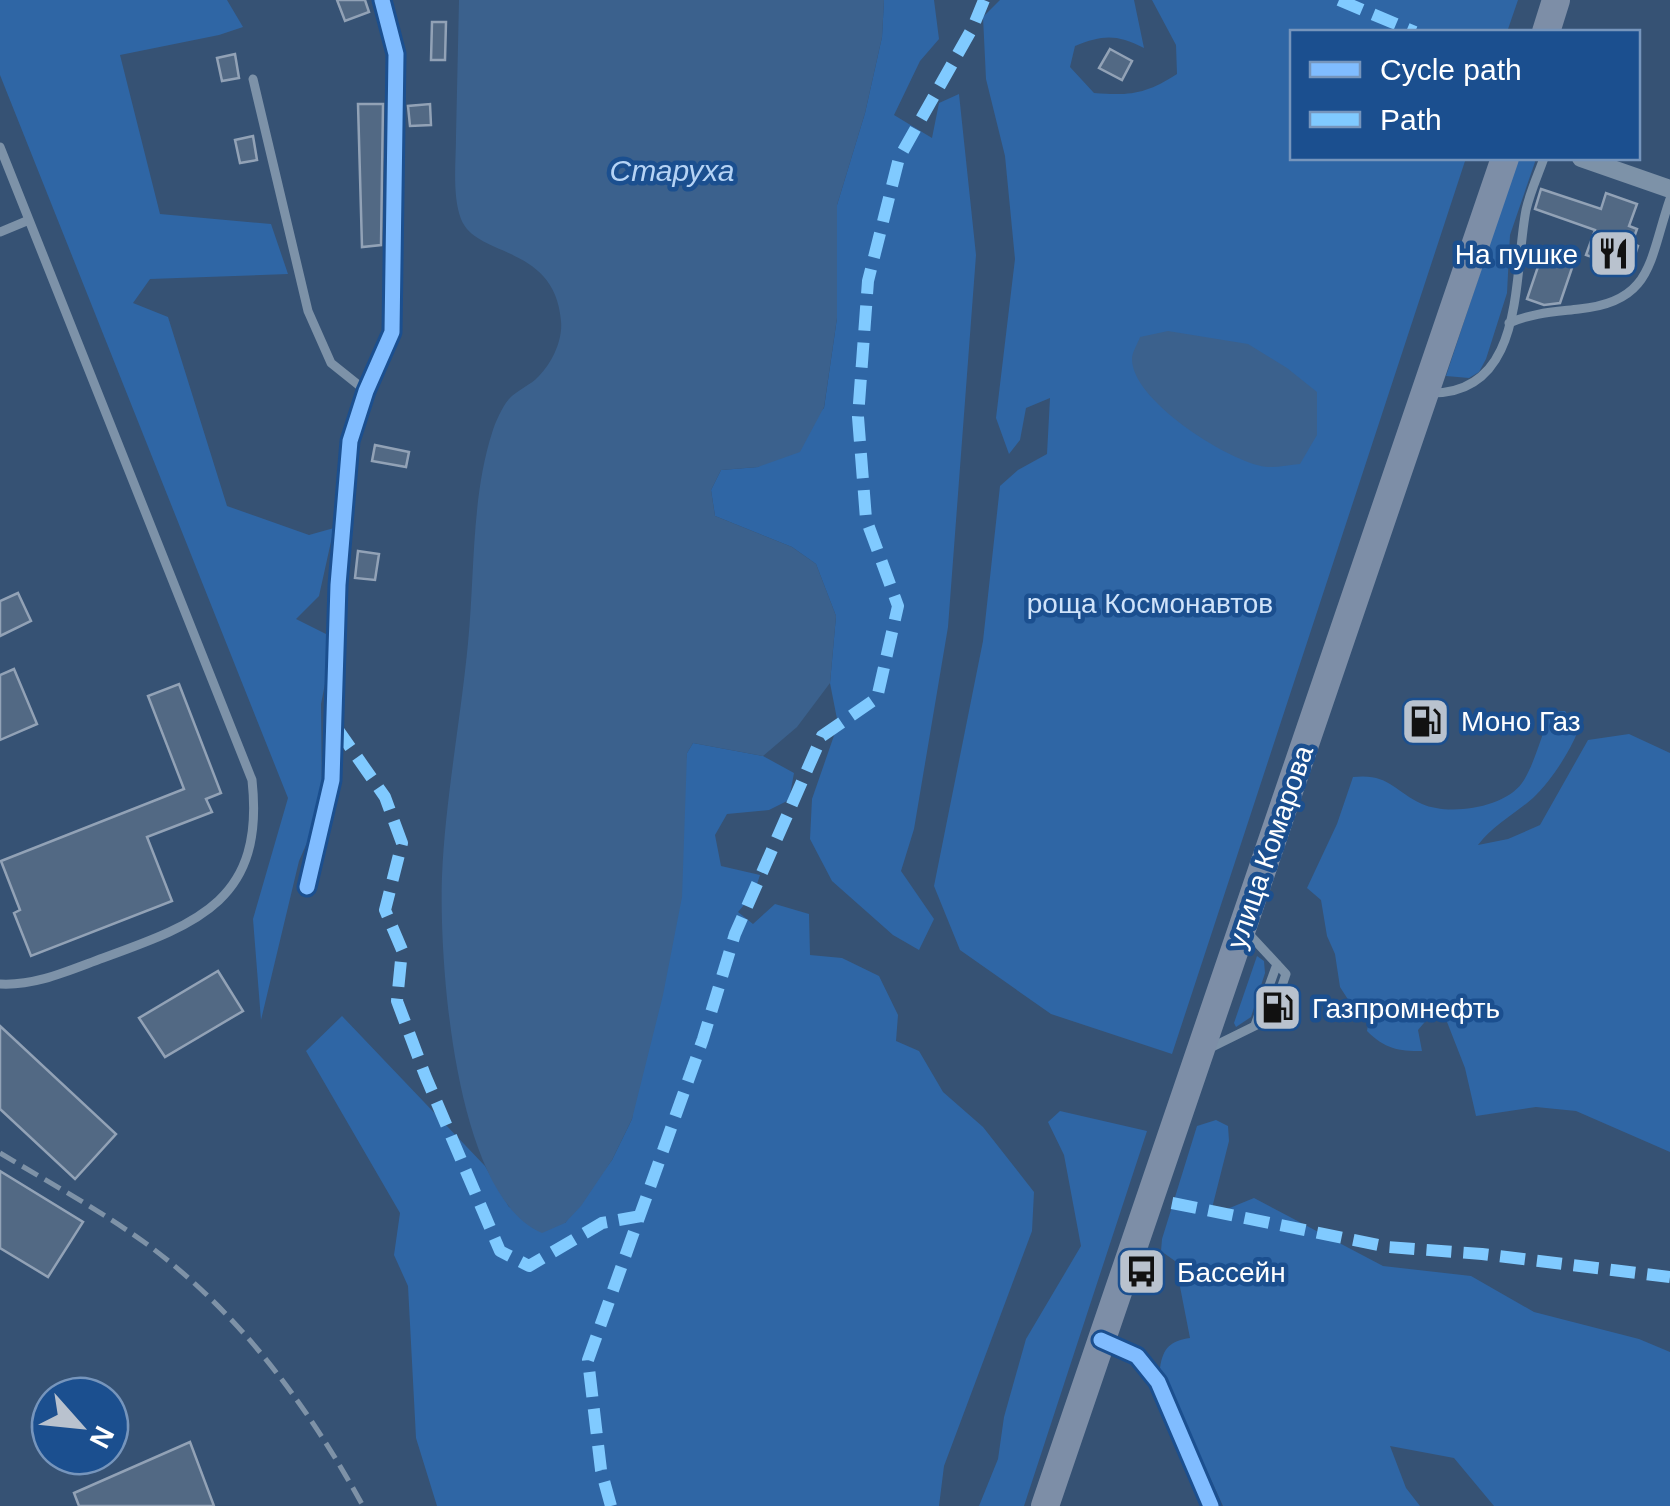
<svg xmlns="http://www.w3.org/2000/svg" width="1670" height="1506" viewBox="0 0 1670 1506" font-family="Arial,sans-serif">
<rect width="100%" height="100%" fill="#365274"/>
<path fill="#2f66a5" d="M 0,0 L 227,0 L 243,27 L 219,35 L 120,55 L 160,214 L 271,224 L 288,274 L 150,279 L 133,303 L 168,317 L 227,506 L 309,535 L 334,528 L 319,596 L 296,619 L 334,638 L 321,704 L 322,808 L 299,861 L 261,1020 L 253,919 L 288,798 L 0,75 Z
M 884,0 L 934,0 L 939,39 L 920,61 L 894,115 L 932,138 L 939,103 L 959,94 L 976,255 L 948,627 L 914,829 L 901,871 L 934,919 L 919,950 L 893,935 L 832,881 L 810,839 L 812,799 L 838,724 L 830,683 L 836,616 L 816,564 L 792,547 L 715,516 L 711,490 L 721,470 L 758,467 L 824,408 L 837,318 L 837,205 L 865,113 L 882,37 Z
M 1000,0 L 1134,0 L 1144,48 C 1116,34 1103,35 1075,46 L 1070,67 L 1094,93 C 1130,96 1146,94 1177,74 L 1176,45 L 1152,0 L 1518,0 L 1507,32 L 1292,32 L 1292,158 L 1466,158 L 1172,1054 L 1051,1014 L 960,950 L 934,886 L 983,641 L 1000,486 L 1018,470 L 1047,454 L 1050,398 L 1026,408 L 1020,440 L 1009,454 L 996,418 L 1015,259 L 1005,156 L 986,79 L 983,17 Z
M 1518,158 L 1534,158 L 1535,162 L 1510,235 L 1507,293 L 1486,359 L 1479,372 L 1469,378 L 1446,376 Z
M 1551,711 L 1565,711 L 1578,731 C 1569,753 1551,781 1533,798 C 1515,814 1493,825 1478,845 L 1508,839 L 1540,825 L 1588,740 L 1629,734 L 1670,753 L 1670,1152 L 1576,1111 L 1536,1107 L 1476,1116 L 1465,1068 L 1440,1004 L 1418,1030 L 1422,1051 C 1398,1051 1385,1049 1367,1031 L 1371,1008 L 1365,1002 L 1349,1001 L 1340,987 L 1335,954 L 1327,936 L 1321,900 L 1307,888 L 1337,824 L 1353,777 C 1389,773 1394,791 1422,804 C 1449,816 1504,808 1522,783 C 1534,766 1543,731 1551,711 Z
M 693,743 L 763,756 L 794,773 L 789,800 L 769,810 L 727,814 L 715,835 L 721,866 L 760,875 L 754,893 L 738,912 L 753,924 L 775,904 L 809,914 L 810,955 L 842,958 L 879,976 L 898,1015 L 896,1041 L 919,1051 L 943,1092 L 983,1127 L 1034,1192 L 1032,1231 L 944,1466 L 939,1506 L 437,1506 L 416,1438 L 408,1286 L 394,1255 L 400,1213 L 306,1051 L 342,1016 L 485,1166 L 509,1207 L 565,1223 L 612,1160 L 632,1119 L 687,753 Z
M 1257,956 L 1264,961 L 1265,973 L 1251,1017 L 1236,1027 L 1234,1023 Z
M 1060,1111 L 1147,1131 L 1024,1506 L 979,1506 L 998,1459 L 1004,1417 L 1026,1339 L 1081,1246 L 1064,1155 L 1048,1122 Z
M 1216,1120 L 1228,1126 L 1229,1141 L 1210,1216 L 1254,1198 L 1383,1266 L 1471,1276 L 1534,1312 L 1639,1339 L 1670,1352 L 1670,1506 L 1494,1506 L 1454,1458 L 1390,1446 L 1406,1488 L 1420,1506 L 1223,1506 L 1160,1368 C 1163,1347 1171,1341 1190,1338 L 1175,1261 L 1161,1251 L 1162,1239 L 1197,1126 Z"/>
<path fill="#3b618d" d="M 459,0 L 884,0 L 882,37 L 865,113 L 837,205 L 837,318 L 824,407 L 800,452 L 758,467 L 721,470 L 711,490 L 715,516 L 792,547 L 816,564 L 836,616 L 830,683 L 797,727 L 763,756 L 693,743 L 687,753 L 682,897 L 663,995 L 632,1119 L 612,1160 L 581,1206 L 565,1223 L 542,1233 C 454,1196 439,960 442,876 C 445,801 461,718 468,643 C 475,574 471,499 492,433 C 495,423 502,407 509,399 C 517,390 531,385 539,376 C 552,363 563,340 561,321 C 555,244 476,258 461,219 C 452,195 456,161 456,136 C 457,91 458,45 459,0 Z
M 1168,331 L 1248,344 L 1287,368 L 1317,392 L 1317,435 L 1300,464 C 1288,465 1272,469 1261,466 C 1224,458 1132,400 1132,359 C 1132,352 1138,343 1140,337 Z"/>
<path fill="#526984" stroke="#92a2b6" stroke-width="2.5" d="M 337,0 L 365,0 L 369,12 L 345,21 Z
M 432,22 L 446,22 L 445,60 L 431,60 Z
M 1110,49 L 1132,61 L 1122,80 L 1099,68 Z
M 235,54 L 239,78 L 222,81 L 217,58 Z
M 358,104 L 383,104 L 381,245 L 362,247 Z
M 430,104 L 431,125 L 410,126 L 408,106 Z
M 253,136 L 257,160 L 240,163 L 235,140 Z
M 1541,189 L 1601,209 L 1606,193 L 1637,204 L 1629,226 L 1637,229 L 1632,243 L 1638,246 L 1630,270 L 1586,255 L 1595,230 L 1535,209 Z
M 1543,252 L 1574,262 L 1560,303 L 1544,305 L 1527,299 Z
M 375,445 L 409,452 L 406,467 L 372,461 Z
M 358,551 L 379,554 L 375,580 L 355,578 Z
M 18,593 L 31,621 L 0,636 L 0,601 Z
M 14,669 L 37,724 L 0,740 L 0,675 Z
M 179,684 L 221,793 L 206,799 L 212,812 L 147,837 L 172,901 L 31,956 L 14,913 L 20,910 L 1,861 L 184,789 L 148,696 Z
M 218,971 L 243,1011 L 165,1057 L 139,1018 Z
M 0,1026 L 116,1134 L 75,1179 L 0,1109 Z
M 0,1171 L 83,1222 L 48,1277 L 0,1248 Z
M 190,1442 L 214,1506 L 79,1506 L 74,1493 Z"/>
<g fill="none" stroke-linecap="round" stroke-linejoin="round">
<path stroke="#7d92a8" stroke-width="9" d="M 253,79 L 308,311 L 331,363 L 366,391
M 0,147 L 252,780 C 265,899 200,923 103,958 C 70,970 36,986 0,984
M 0,232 L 29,220
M 1509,323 C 1532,313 1554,312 1579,309 C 1653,302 1649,260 1670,199
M 1427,393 C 1526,397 1513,278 1526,210 C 1530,192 1538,175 1544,158
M 1255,1025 L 1277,964
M 1206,1050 L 1271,1018 L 1286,974 L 1248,933"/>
<path stroke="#7d92a8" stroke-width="18" d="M 1581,158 L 1670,189
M 307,887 L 332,780 L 338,585 L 350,441 L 366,391 L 392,332 L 396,54 L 382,0
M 1101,1340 L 1137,1356 L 1158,1382 L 1211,1506"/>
<path stroke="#7d8ea7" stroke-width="28" d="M 1546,32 L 1556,0
M 1045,1506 L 1505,158"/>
<path stroke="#7e92a7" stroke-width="5" stroke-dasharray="18 8" stroke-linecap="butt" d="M 0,1153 C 48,1182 98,1209 144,1242 C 238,1311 307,1404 363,1506"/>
<path stroke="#80caff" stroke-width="12" stroke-dasharray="25 12" stroke-linecap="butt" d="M 1339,0 L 1415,32
M 336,727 L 385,797 L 402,843 L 385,910 L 402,950 L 397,1001 L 425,1075 L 500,1251 L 529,1266 L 602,1223 L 641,1216
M 1172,1203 L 1388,1247 L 1482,1254 L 1670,1277
M 611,1506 L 601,1470 L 588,1360 L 703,1039 L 735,934 L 822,736 L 877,698 L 898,606 L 866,519 L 858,417 L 868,281 L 899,158 L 973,27 L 984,0"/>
<defs>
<path id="cycleway" d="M 307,887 L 332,780 L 338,585 L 350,441 L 366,391 L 392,332 L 396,54 L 382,0
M 1101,1340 L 1137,1356 L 1158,1382 L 1211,1506"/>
</defs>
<use href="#cycleway" stroke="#1b4f8f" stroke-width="21"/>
<use href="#cycleway" stroke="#80bcff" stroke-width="15"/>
</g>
<defs>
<symbol id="restaurant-square" viewBox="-11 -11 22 22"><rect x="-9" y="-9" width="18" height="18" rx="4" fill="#b9c2ce" stroke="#1b4f8f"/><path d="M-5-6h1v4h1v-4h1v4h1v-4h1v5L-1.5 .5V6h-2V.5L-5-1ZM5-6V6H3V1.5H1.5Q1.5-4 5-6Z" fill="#111"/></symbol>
<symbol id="fuel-square" viewBox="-11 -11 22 22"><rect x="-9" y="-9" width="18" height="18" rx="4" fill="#b9c2ce" stroke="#1b4f8f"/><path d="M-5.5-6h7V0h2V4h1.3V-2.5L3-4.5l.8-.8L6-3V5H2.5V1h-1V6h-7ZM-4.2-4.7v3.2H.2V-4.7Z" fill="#111"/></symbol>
<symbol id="bus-square" viewBox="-11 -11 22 22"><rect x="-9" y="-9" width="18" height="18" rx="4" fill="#b9c2ce" stroke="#1b4f8f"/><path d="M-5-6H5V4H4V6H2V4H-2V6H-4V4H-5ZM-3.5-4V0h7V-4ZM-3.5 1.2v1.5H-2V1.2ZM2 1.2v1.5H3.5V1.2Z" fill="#111"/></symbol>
</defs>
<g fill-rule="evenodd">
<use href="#restaurant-square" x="1586" y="226" width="55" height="55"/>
<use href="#fuel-square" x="1398" y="694" width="55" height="55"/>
<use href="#fuel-square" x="1250" y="980" width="55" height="55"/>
<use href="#bus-square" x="1114" y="1244" width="55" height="55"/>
</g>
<g text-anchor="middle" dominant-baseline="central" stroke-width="9" stroke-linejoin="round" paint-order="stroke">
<g font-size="28" fill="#fff" stroke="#1b4f8f" text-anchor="start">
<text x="1578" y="254" text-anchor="end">На пушке</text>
<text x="1461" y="721">Моно Газ</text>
<text x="1312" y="1008">Газпромнефть</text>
<text x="1177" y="1272">Бассейн</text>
</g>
<g font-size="28" fill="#cfe3fa" stroke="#1b4f8f">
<text x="1150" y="603">роща Космонавтов</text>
</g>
<g font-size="28" fill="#fff" stroke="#1b4f8f">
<text transform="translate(1270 847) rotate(-71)">улица Комарова</text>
</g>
<g font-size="30" font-style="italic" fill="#b5d3f5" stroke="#1b4f8f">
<text x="672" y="170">Старуха</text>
</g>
</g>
<rect x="1290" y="30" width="350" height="130" fill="#1b4f8f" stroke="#7695bc" stroke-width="2.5"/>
<rect x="1310" y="62" width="50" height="15" fill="#80bcff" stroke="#7695bc" stroke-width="2.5"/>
<text x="1380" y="80" font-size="30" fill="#ffffff">Cycle path</text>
<rect x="1310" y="112" width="50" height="15" fill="#80caff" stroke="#7695bc" stroke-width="2.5"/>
<text x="1380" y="130" font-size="30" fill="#ffffff">Path</text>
<g transform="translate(80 1426) rotate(117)"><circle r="48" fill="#1b4f8f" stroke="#7695bc" stroke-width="2.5"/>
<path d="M0-8L18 38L0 25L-18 38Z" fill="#b9c2ce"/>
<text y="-15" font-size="28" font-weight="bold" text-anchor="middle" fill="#ffffff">N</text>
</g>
</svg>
